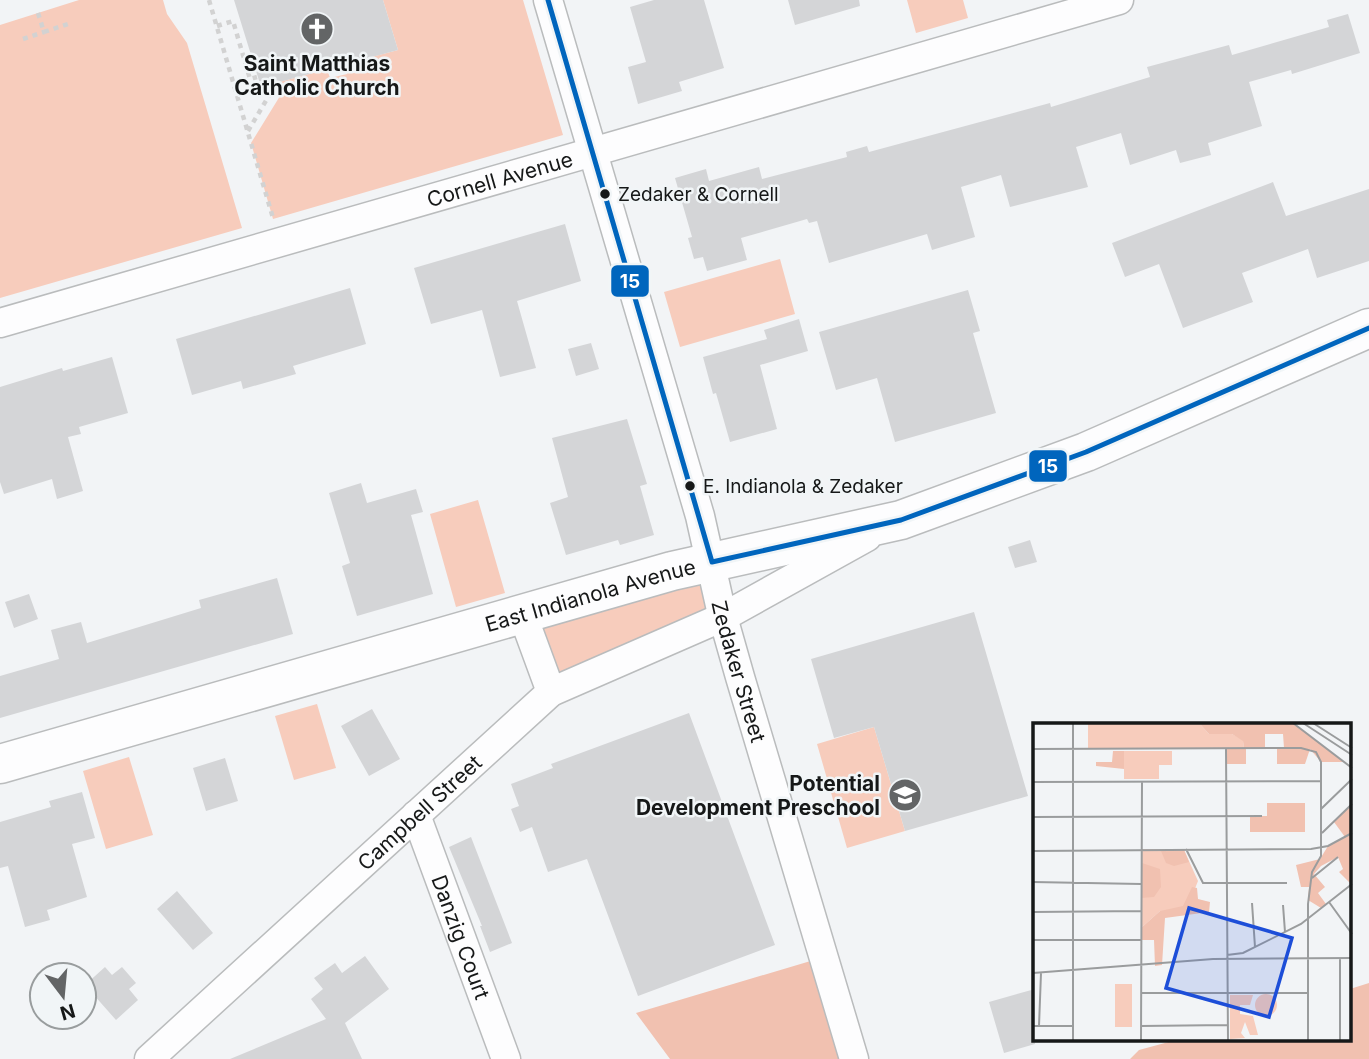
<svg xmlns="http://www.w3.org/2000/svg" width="1369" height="1059" viewBox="0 0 1369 1059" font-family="Inter,sans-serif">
<rect width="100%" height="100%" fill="#f2f4f6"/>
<path fill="#f7ccbc" d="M 79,0 L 163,0 L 167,14 L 187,43 L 242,228 L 0,298 L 0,25 Z
M 383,0 L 523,0 L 563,135 L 273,219 L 251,143 L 280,96 L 276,83 L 327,69 L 330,78 L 347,74 L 345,64 L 398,50 Z
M 907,0 L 963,0 L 968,18 L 916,33 Z
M 780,259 L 795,314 L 680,347 L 664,292 Z
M 478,500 L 505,593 L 456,607 L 430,514 Z
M 712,562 L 721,610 L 551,692 L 522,613 Z
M 317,704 L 336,768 L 294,780 L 275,716 Z
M 874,727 L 905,831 L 847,848 L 817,744 Z
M 129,757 L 153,835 L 106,849 L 83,771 Z"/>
<path fill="#f1c1b0" d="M 824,957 L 854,1059 L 670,1059 L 636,1013 Z
M 1369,983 L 1369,1059 L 1130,1059 L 1139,1050 L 1176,1040 L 1350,1040 L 1350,989 Z"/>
<path fill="#d4d5d7" d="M 234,0 L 383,0 L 398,50 L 261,87 Z
M 654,0 L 704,0 L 724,68 L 679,82 L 682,91 L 638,104 L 628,67 L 646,62 L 630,7 Z
M 788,0 L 859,0 L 860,6 L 795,25 Z
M 1348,14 L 1360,53 L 1292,74 L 1291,70 L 1249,82 L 1262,126 L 1208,143 L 1211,155 L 1180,163 L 1176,150 L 1130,165 L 1121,133 L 1076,147 L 1088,187 L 1010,207 L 1001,175 L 961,187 L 975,237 L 932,250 L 927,234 L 829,263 L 817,221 L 809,223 L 807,219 L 741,238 L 747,260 L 707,271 L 703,257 L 694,259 L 688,238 L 692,237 L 675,178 L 706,169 L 709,181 L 759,167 L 762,179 L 847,157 L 846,152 L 867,146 L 869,152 L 1050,103 L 1051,107 L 1150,77 L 1147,67 L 1229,45 L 1232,55 L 1329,27 L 1327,20 Z
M 1273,182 L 1286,216 L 1369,189 L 1369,261 L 1317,278 L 1308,249 L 1242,273 L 1253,302 L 1183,328 L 1159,264 L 1125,277 L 1112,243 Z
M 565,224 L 581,281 L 517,301 L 536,368 L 500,377 L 482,310 L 431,324 L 414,268 Z
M 350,288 L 366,344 L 293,366 L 296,374 L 243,389 L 241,381 L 192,395 L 176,339 Z
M 968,290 L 980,331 L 973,333 L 996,413 L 895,442 L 877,378 L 836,390 L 819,332 Z
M 799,319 L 808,351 L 760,365 L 777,429 L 730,442 L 716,393 L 713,394 L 703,357 L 767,339 L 764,330 Z
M 591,343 L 599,369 L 576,376 L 568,349 Z
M 112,357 L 128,413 L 79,427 L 81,434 L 68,437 L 83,491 L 57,499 L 52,479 L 4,494 L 0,482 L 0,387 L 62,368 L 63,371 Z
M 627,419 L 647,484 L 640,486 L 654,535 L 620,545 L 618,540 L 566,555 L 550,503 L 568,497 L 552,438 Z
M 361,483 L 367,503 L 416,489 L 423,512 L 411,515 L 433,594 L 357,616 L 342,566 L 350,563 L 329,493 Z
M 1030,540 L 1037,562 L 1015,568 L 1008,547 Z
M 277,578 L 293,634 L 0,718 L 0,676 L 59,659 L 51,630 L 81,622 L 87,643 L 201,608 L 199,600 Z
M 29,594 L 38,619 L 14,628 L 5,602 Z
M 974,612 L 1028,796 L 905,831 L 874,727 L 834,738 L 811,659 Z
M 372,709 L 400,759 L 369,776 L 341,726 Z
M 689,713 L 775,945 L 638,996 L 587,859 L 548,872 L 532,827 L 520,832 L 511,809 L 519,806 L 511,784 L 553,768 L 551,764 Z
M 225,758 L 238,801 L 206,811 L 193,768 Z
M 82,792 L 95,838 L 72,844 L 87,897 L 47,910 L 50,920 L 25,927 L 8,866 L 0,868 L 0,822 L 51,807 L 49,801 Z
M 471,837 L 512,943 L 490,952 L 480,926 L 482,926 L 449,847 Z
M 177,891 L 213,933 L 193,950 L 157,909 Z
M 365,956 L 389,989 L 345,1023 L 362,1059 L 230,1059 L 326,1019 L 311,999 L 323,989 L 314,978 L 335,963 L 342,973 Z
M 105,967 L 112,975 L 122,967 L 136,983 L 129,989 L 138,1000 L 116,1020 L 85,985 Z
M 1035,989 L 1035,1044 L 1004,1053 L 989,1002 Z"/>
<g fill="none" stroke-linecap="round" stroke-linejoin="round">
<defs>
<g id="street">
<path id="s1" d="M 548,0 L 700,516 L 721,610 L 740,677 L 854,1059"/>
<path id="s2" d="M 0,323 L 1119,0"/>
<path d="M 522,613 L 551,692"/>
<path id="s3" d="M 416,815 L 506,1059"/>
<path id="s4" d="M 149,1059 L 551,692 L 723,617 L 867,537"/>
</g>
<g id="secondary">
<path id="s5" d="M 0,764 L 672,571 L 901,520 L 1086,452 L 1369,328"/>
</g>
</defs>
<use href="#street" stroke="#babcbd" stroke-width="31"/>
<use href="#secondary" stroke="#babcbd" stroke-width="41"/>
<path stroke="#d2d2d2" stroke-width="4.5" stroke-dasharray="5 5" stroke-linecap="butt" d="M 209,0 L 273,218
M 38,13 L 44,32 L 68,24
M 217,26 L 233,21 L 250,79 L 257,77
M 23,39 L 44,32
M 248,131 L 270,94 L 267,85"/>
<use href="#street" stroke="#fdfdfe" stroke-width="28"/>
<use href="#secondary" stroke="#fdfdfe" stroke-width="38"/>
<defs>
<path id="bus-1" d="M 548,0 L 712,562
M 712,562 L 901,520 L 1086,452 L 1369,328"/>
</defs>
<use href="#bus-1" stroke="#f1f5f7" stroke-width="10"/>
<use href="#bus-1" stroke="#0065bd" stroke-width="5"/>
</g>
<defs>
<symbol id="church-disc" viewBox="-11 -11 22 22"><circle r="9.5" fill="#636566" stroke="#f1f5f7"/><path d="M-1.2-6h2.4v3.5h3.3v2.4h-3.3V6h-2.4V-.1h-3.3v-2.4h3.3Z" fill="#fff"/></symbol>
<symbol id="school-disc" viewBox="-11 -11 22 22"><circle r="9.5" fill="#636566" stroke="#f1f5f7"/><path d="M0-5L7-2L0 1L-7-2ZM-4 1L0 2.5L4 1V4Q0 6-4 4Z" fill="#fff"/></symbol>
</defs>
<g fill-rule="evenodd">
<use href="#church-disc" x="298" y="10" width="38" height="38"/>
<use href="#school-disc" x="886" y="776" width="38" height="38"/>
</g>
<g fill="#161818" stroke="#f1f5f7" stroke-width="2.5">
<circle cx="605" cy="194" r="6"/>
<circle cx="690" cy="486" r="6"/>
</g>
<g text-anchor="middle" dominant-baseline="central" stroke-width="5" stroke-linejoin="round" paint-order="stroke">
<g font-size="19" fill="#161818" stroke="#f1f5f7" text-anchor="start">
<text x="618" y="194">Zedaker &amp; Cornell</text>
<text x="703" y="486">E. Indianola &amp; Zedaker</text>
</g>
<g font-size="21" font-weight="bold" fill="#161818" stroke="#f1f5f7">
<text x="317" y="63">Saint Matthias<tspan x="317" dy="24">Catholic Church</tspan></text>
<text x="880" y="783" text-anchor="end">Potential<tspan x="880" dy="24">Development Preschool</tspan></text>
</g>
<g font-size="21" fill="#161818" stroke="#f1f5f7">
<text stroke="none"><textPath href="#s2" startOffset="520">Cornell Avenue</textPath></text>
<text stroke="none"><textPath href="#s5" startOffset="614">East Indianola Avenue</textPath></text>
<text stroke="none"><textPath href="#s1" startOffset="698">Zedaker Street</textPath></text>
<text stroke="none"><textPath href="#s4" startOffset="366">Campbell Street</textPath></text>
<text stroke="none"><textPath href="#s3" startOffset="130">Danzig Court</textPath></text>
</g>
</g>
<g transform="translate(1033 723)">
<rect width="318" height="318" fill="#f2f4f6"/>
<path d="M 55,0 L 166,0 L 176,11 L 199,11 L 210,17 L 211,25 L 55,26 ZM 91,28 L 139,28 L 139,42 L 126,42 L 126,56 L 91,56 ZM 109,126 L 151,127 L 165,158 L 153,188 L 127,188 L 108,205 ZM 82,261 L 99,261 L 99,304 L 82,304 ZM222 282a11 11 0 1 1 22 0a11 11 0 1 1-22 0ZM 197,272 L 220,272 L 217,282 L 207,282 L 207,291 L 220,293 L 225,312 L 217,312 L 212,299 L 208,310 L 212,315 L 197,316 Z" fill="#f7ccbc"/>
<path d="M 166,0 L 260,0 L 311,39 L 288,39 L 277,26 L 272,41 L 244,41 L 244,25 L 251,25 L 250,11 L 232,11 L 232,25 L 213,26 L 213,41 L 194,41 L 193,26 L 211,25 L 210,18 L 199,11 L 176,11 ZM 80,28 L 91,28 L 91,46 L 63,43 L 63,39 L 79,39 ZM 234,80 L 272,80 L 272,109 L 217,109 L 217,93 L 234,93 ZM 318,81 L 318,161 L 306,149 L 310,146 L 305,134 L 288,143 L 281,151 L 292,164 L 285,170 L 293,181 L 288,185 L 275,177 L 276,164 L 268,164 L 263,142 L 287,136 L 295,123 L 312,114 L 301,99 ZM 151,127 L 156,139 L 141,143 L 133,140 L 128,128 ZM 109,140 L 127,146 L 128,164 L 121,174 L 108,175 ZM 159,164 L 164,165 L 165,176 L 177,179 L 176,189 L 132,195 L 129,242 L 122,243 L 121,217 L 108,217 L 108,205 L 127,188 L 150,183 Z" fill="#f1c1b0"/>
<path fill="none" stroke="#9a9c9d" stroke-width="2" d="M 40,0 L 40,318M 260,0 L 319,45M 270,0 L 319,32M 280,0 L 319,25M 0,26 L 268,25 L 283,29 L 288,39 L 288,133 L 279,149 L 275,181 L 275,318M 193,26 L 195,318M 0,59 L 288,58M 288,86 L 319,56M 0,94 L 229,93M 289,110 L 319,81M 153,126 L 170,160 L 254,160M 0,128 L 278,126 L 295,123 L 319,110M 279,155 L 305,134M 0,159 L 108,161M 296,179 L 319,211M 219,180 L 222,224M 250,182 L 252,209M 0,189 L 108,188M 0,217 L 108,217M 194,232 L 210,230 L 268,201 L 319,161M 307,236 L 307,318M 0,250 L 180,236 L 319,235M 108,270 L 274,270M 0,303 L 40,303M 6,303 L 8,250M 108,303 L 195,302M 108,318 L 109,59"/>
<path fill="#1d4ed8" fill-opacity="0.15" stroke="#1d4ed8" stroke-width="3.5" d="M 156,185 L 259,215 L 236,294 L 133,265 Z"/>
<rect width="318" height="318" fill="none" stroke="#161818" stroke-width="3.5"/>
</g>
<g stroke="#f1f5f7" stroke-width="2.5">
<rect x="610" y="264" width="40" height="34" rx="7" fill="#0065bd"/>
<rect x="1028" y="449" width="40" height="34" rx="7" fill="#0065bd"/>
</g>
<g font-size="19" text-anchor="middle" font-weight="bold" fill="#fff">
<text x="630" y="288">15</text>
<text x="1048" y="473">15</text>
</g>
<g transform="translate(63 996) rotate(164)"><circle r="33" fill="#f1f5f7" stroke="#999d9e" stroke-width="2"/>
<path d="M0-5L12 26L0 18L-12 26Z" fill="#636566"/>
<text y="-10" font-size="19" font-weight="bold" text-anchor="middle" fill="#161818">N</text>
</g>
</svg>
